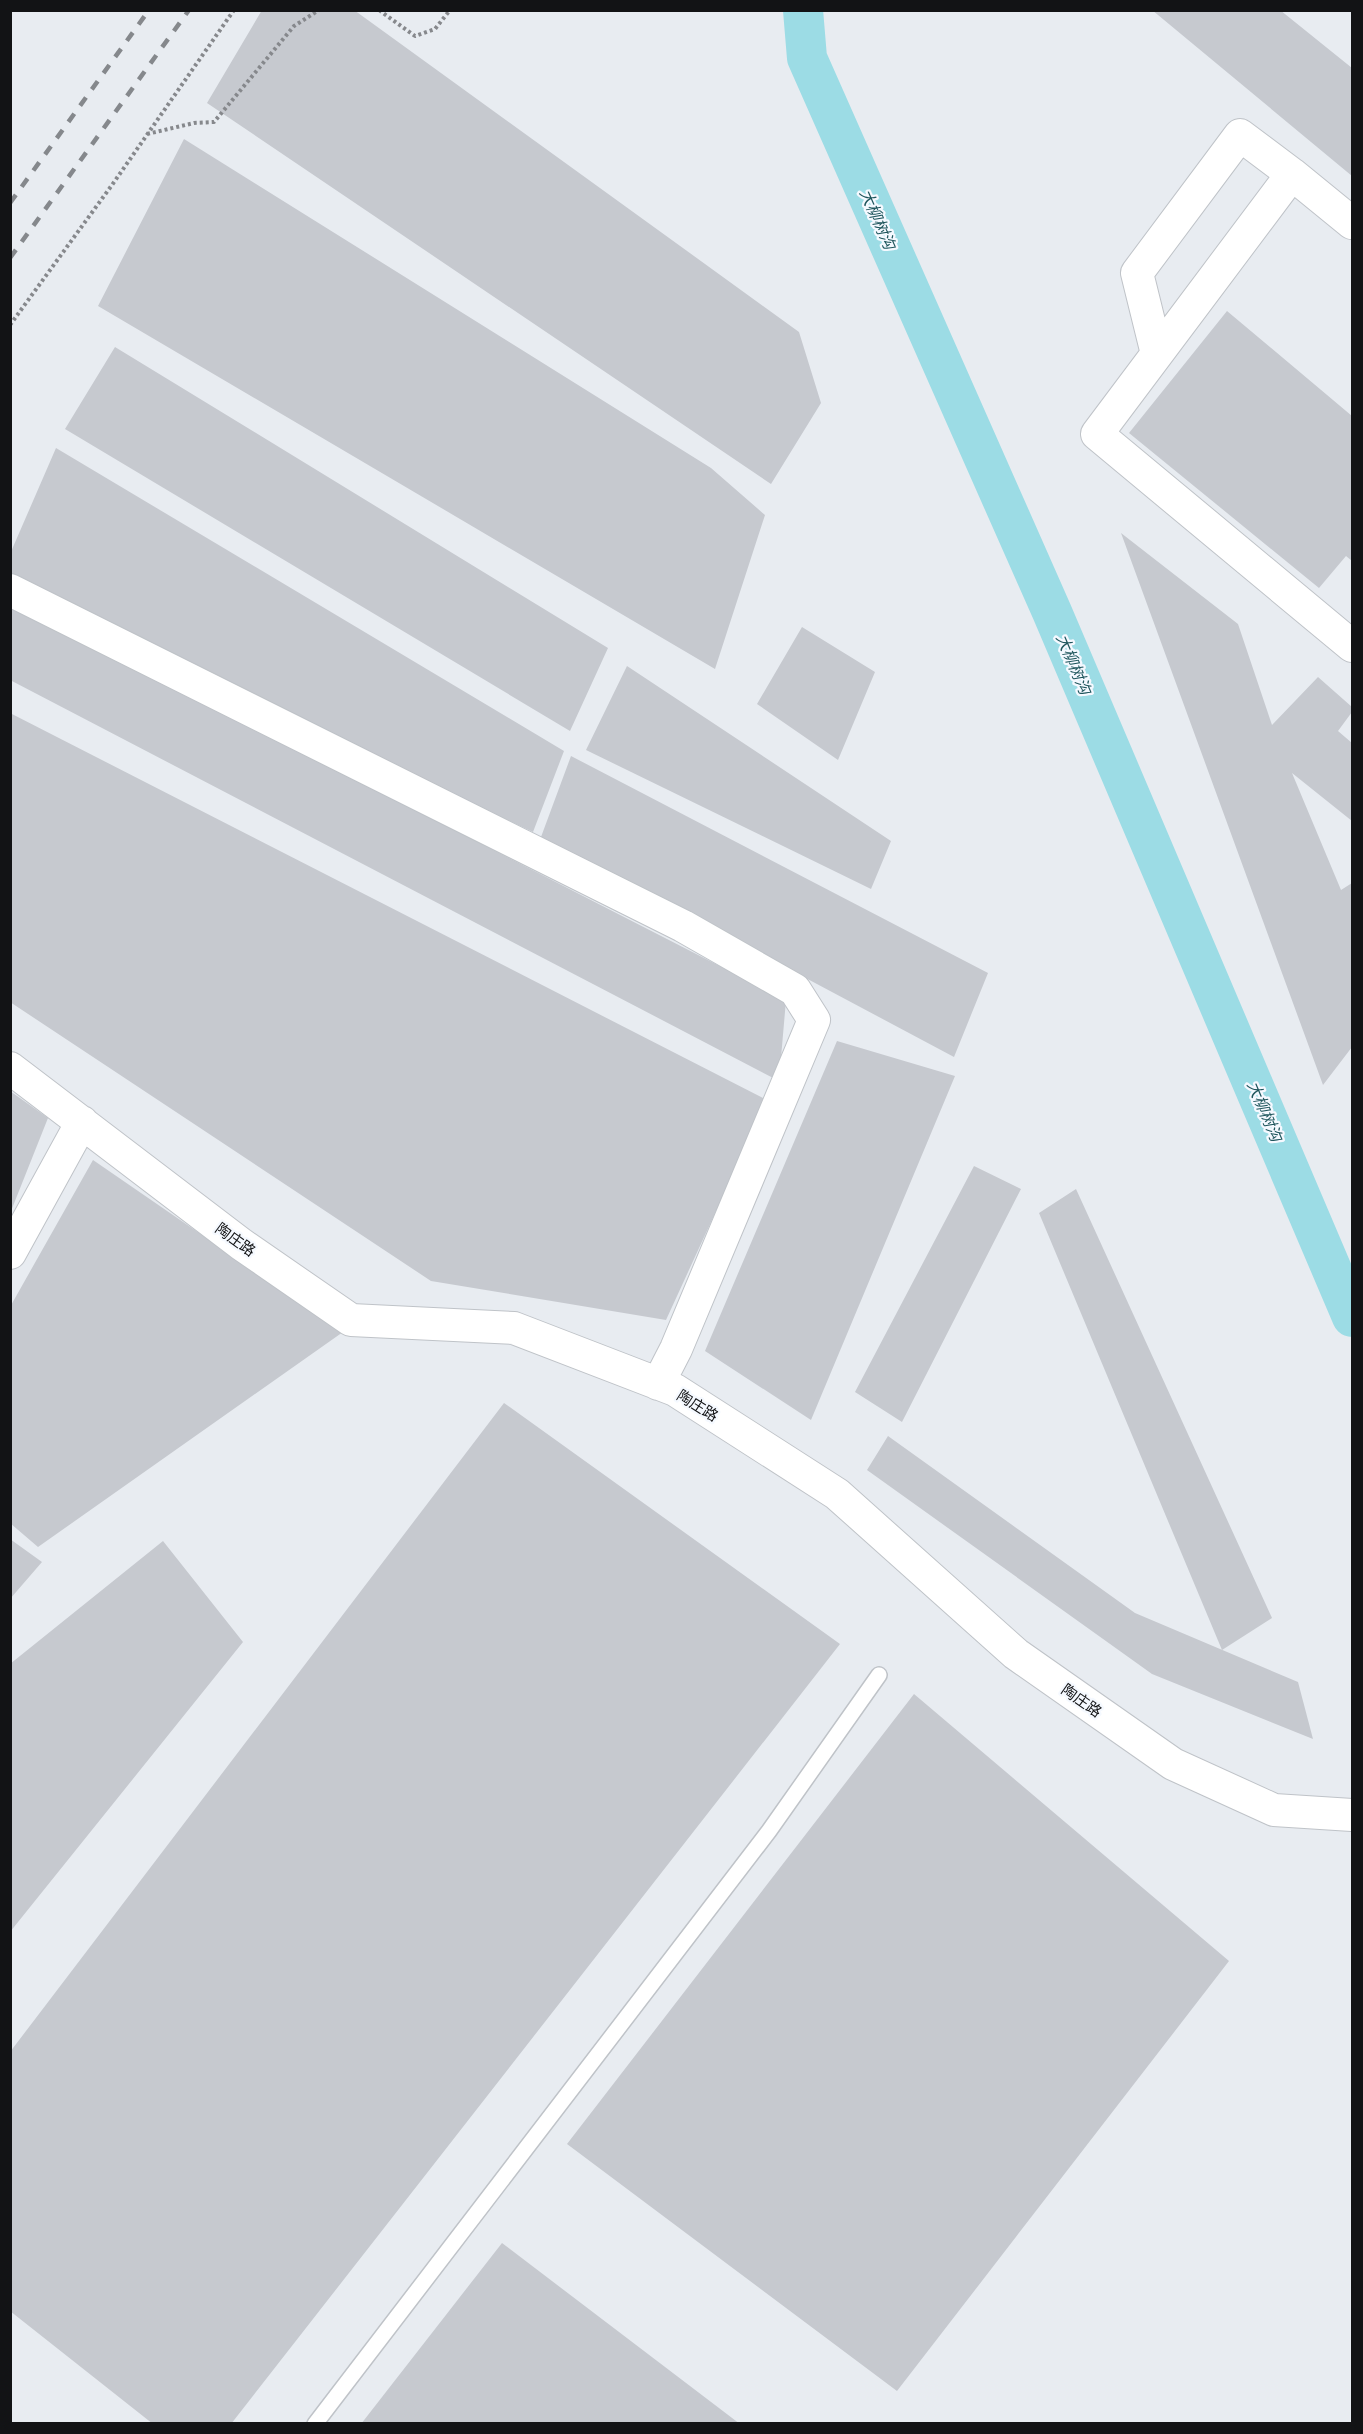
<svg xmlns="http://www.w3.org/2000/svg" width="1363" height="2434" viewBox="0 0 1363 2434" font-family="'Golos Text','Noto Sans SC',sans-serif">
<rect width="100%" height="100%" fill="#e8ecf1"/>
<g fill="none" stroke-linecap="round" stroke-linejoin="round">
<path stroke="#9cdce5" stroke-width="40" d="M 803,10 L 807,58 L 1052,612 L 1352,1317"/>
</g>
<path fill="#c6c9cf" d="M 262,10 L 354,10 L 799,332 L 821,403 L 771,484 L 207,103 Z
M 1152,10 L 1280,10 L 1352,68 L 1352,176 Z
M 184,139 L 711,468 L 765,515 L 715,669 L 98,306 Z
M 1227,311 L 1352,416 L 1352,561 L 1346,556 L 1319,588 L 1129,433 Z
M 115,347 L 608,648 L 570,731 L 65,429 Z
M 56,448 L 564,751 L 533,832 L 10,586 L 10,554 Z
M 1121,533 L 1238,624 L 1272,725 L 1318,677 L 1352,707 L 1352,712 L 1338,731 L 1352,743 L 1352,821 L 1292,773 L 1341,890 L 1352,883 L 1352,1047 L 1323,1085 Z
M 10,602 L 786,1000 L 779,1081 L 10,680 Z
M 802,627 L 875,672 L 838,760 L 757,704 Z
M 627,666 L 891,841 L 871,889 L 586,750 Z
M 10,713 L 767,1100 L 666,1320 L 431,1281 L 10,1002 Z
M 571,756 L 988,973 L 954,1057 L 541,837 Z
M 837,1041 L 955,1076 L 811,1420 L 705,1351 Z
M 10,1091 L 48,1118 L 11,1211 L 10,1211 Z
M 93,1160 L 343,1332 L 38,1547 L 10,1523 L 10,1307 Z
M 974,1166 L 1021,1189 L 902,1422 L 855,1392 Z
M 1076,1189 L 1272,1618 L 1222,1650 L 1039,1213 Z
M 504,1403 L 840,1644 L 231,2424 L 153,2424 L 10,2311 L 10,2052 Z
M 888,1436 L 1135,1613 L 1298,1682 L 1313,1739 L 1152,1674 L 867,1470 Z
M 10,1539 L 42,1562 L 10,1599 Z
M 163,1541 L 243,1642 L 10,1932 L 10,1664 Z
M 914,1694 L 1229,1961 L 897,2391 L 567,2144 Z
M 502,2243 L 740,2424 L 361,2424 Z"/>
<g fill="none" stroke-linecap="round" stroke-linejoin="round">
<defs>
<path id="service" d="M 315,2424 L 769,1831 L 879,1675"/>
<path id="minor" d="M 1292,174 L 1352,223
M 1157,354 L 1137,273 L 1240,135 L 1292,174 L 1097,434 L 1352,646
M 10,590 L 683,926 L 795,990 L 814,1020 L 676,1349 L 658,1384
M 10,1068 L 241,1244 L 351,1320 L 514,1328 L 675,1390 L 837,1494 L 1016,1654 L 1173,1764 L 1274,1810 L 1352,1815
M 10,1253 L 82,1122"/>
</defs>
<use href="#service" stroke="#bfc3c8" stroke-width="18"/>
<use href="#minor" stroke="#bfc3c8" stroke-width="34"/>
<path stroke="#86888c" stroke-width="4" stroke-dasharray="3 3" stroke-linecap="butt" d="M 379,10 L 415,36 L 435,29 L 450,10
M 147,134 L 194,123 L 214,122 L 294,26 L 319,10
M 10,325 L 112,185 L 234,10"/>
<use href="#service" stroke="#fff" stroke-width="15"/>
<use href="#minor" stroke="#fff" stroke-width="32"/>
<path stroke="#85888c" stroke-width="4.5" stroke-dasharray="10 10" stroke-linecap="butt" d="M 10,203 L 149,10
M 10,258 L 189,10"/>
</g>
<g text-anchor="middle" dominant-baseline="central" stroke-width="4.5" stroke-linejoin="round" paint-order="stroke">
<g font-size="15" fill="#121315" stroke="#f5f9ff">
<text transform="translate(236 1239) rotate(36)">陶庄路</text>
<text transform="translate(698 1405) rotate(32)">陶庄路</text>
<text transform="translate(1082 1700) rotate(35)">陶庄路</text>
</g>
<g font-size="16" font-style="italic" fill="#1e555c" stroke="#f5f9ff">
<text transform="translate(878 219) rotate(66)">大柳树沟</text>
<text transform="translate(1074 664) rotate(67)">大柳树沟</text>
<text transform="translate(1265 1111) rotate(67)">大柳树沟</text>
</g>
</g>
<rect width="1363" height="2434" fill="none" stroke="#121315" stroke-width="24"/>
</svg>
